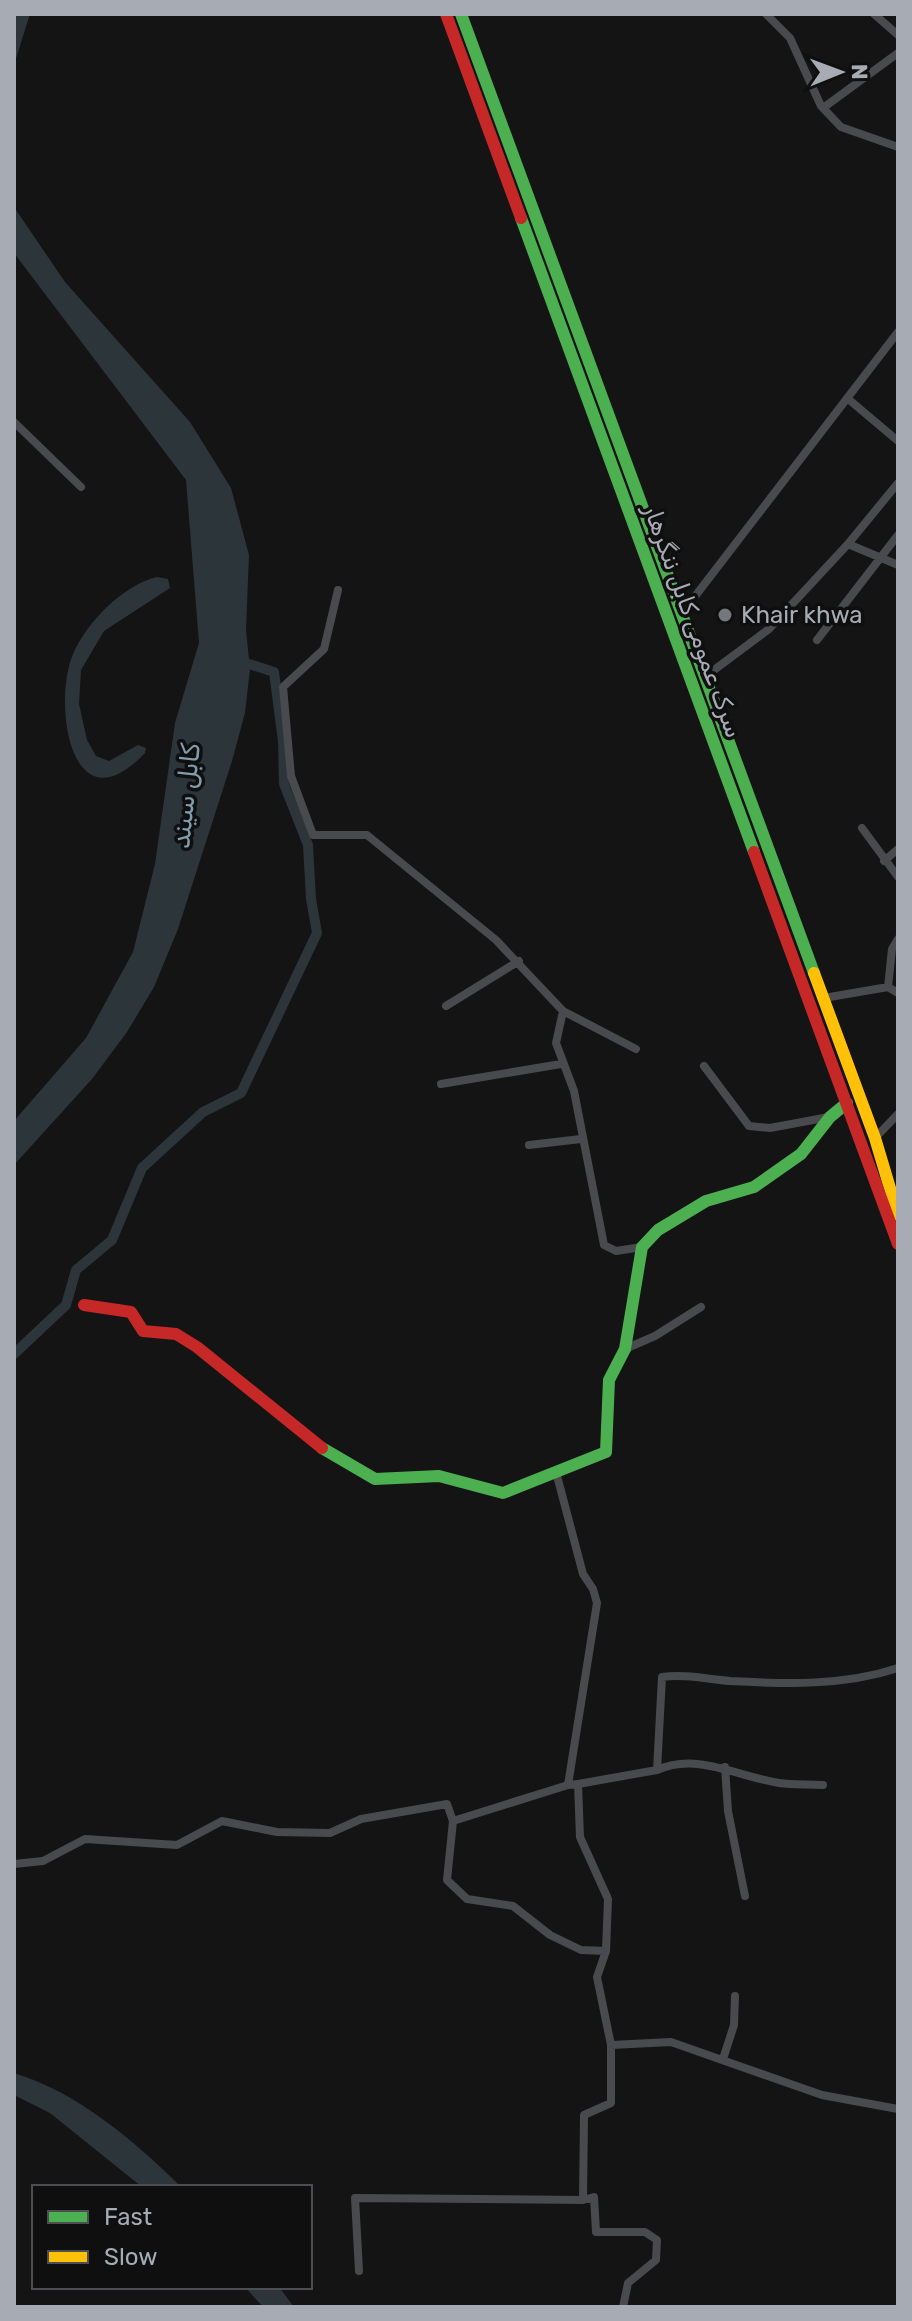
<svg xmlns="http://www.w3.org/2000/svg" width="912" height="2321" viewBox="0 0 912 2321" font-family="Rubik,Cairo,sans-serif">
<rect width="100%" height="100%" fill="#141415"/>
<path fill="#2c3539" d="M 14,14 L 30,14 L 14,65 Z
M 14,207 L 65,282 L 190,422 L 231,488 L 249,555 L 246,630 L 250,669 L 245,713 L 232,761 L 178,929 L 154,987 L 127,1032 L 92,1079 L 14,1165 L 14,1121 L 86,1038 L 133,952 L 155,864 L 175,723 L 199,643 L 186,480 L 14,253 Z
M 157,577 L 168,579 L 170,588 L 104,631 L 81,670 L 79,704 L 87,740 L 96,756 L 109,761 L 138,745 L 146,748 L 145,753 C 71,831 52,704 73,654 C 87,622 123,585 157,577 Z
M 14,2073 C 77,2092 135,2141 181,2187 L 142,2187 L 50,2113 L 14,2095 Z
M 245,2287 L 279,2287 L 294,2307 L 263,2307 Z"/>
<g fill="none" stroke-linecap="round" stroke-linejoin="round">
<path stroke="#2c3539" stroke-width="10" d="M 14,1354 L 66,1305 L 76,1270 L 112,1240 L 142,1168 L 203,1112 L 241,1093 L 317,933 L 311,899 L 308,845 L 284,784 L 283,741 L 274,672 L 237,660"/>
<path stroke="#494a4d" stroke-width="8" d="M 766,14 L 790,38 L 821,106 L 841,127 L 898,147
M 874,14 L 898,35
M 823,108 L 898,53
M 847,398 L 898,441
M 14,422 L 81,487
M 848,544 L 898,565
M 338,590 L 324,649 L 283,687 L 291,776 L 313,835 L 367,835 L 496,940 L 563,1011 L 636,1049
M 683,612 L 898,332
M 817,640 L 898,535
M 706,676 L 769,629 L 848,544 L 898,483
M 862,828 L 898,877
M 884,861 L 898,849
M 888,987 L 892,949 L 898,939
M 824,998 L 888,987 L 898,993
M 446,1006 L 519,961
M 563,1011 L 556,1043 L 574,1091 L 604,1245 L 616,1251 L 642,1247
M 704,1066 L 749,1126 L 770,1128 L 829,1117
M 441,1084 L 561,1064
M 875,1138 L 898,1114
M 529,1145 L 581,1139
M 625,1349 L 655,1336 L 701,1307
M 556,1472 L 583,1574 L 593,1589 L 597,1603 L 568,1785 L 578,1784 L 580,1837 L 608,1899 L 606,1951 L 597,1977 L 611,2045 L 611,2103 L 584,2115 L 583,2200 L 594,2197 L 596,2232 L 645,2232 L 657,2240 L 656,2260 L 628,2283 L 623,2307
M 725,1767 L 728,1811 L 745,1896
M 657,1770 C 698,1752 738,1777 779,1783 C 793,1785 808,1784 823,1785
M 578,1784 L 657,1770 L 662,1677 C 685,1674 706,1679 730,1681 C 786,1684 844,1686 898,1668
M 453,1821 L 447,1880 L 467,1899 L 513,1906 L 550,1935 L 581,1950 L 606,1951
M 14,1864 L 43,1861 L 85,1839 L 177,1845 L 222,1821 L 277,1832 L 330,1833 L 361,1819 L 447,1804 L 453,1821 L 568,1785
M 611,2045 L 671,2042 L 822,2095 L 898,2109
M 723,2059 L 734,2025 L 735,1996
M 359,2271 L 355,2198 L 583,2200"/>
<path stroke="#4caf50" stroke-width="12" d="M 461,14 L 814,973
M 521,218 L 754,852
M 322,1448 L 375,1479 L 439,1476 L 503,1493 L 606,1452 L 609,1380 L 625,1349 L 642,1247 L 658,1230 L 706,1201 L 754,1187 L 801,1154 L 830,1117 L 847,1103"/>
<path stroke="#ffc107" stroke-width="12" d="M 814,973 L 875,1138 L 898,1215"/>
<path stroke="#c62828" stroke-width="12" d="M 446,14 L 521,218
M 754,852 L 898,1244
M 84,1305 L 131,1312 L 143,1331 L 176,1334 L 197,1347 L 322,1448"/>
</g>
<circle fill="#74777c" stroke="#0f0f10" stroke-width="3" cx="725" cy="615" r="8"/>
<g text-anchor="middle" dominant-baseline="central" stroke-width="7" stroke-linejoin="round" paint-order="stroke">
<g font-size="24" fill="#a7acb4" stroke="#0f0f10" text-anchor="start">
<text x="741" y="615">Khair khwa</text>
</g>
<g font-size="24" fill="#a7acb4" stroke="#0f0f10">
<text transform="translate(693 621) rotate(70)">سرک عمومی کابل ننگرهار</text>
</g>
<g font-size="26" font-style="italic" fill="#819cad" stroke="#0f0f10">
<text transform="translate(186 796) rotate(-84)">کابل سيند</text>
</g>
</g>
<rect width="912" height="2321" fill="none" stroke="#a7acb4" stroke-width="32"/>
<rect x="32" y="2185" width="280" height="104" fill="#0f0f10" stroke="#4c4e52" stroke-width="2"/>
<rect x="48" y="2211" width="40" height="12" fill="#4caf50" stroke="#4c4e52" stroke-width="2"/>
<text x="104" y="2225" font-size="24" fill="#a7acb4">Fast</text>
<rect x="48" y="2251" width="40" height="12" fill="#ffc107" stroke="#4c4e52" stroke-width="2"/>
<text x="104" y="2265" font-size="24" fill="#a7acb4">Slow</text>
<g transform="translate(840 72) rotate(89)" stroke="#0f0f10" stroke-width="6" paint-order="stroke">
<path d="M0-6L14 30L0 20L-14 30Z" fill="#a7acb4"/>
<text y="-12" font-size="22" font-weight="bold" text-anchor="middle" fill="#a7acb4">N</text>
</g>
</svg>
